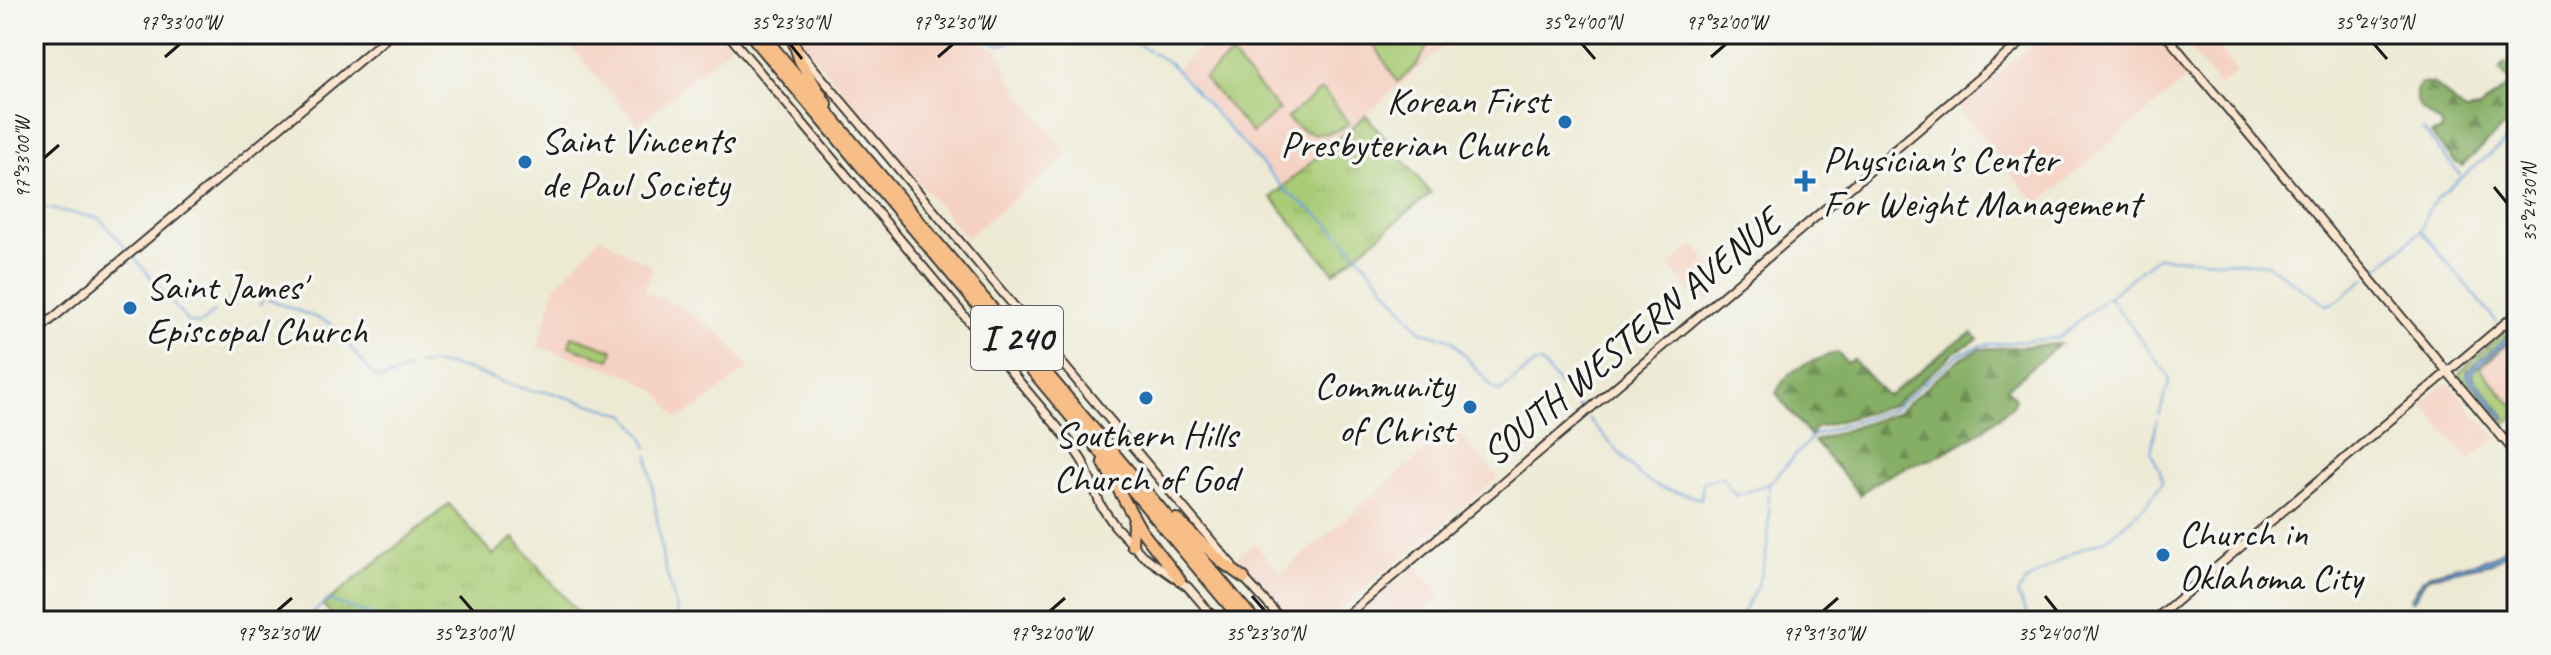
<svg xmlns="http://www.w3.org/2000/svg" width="2551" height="655" viewBox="0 0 2551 655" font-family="Caveat,sans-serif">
<defs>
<pattern id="forest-firs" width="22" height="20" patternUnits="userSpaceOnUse" patternTransform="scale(2)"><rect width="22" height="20" fill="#86af66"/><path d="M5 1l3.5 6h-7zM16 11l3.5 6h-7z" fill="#6d8e53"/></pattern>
<pattern id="park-tufts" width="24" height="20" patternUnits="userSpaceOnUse" patternTransform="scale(2)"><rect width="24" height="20" fill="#a8cb74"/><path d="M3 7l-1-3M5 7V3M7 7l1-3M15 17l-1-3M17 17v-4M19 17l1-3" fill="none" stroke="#90ae64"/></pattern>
<pattern id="water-waves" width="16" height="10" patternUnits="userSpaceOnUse" patternTransform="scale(2)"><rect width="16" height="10" fill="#6ea2da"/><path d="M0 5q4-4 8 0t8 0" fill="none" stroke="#5a83b0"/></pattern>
</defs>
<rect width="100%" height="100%" fill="#f6f6f2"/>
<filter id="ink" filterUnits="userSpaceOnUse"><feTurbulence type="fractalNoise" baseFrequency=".0125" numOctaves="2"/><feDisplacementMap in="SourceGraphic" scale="16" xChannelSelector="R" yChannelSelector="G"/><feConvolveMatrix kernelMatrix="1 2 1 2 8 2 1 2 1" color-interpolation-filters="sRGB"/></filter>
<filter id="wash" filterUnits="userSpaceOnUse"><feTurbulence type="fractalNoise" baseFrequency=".006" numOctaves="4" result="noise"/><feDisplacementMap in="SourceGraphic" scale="32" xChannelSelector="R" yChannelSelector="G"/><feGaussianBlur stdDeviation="1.8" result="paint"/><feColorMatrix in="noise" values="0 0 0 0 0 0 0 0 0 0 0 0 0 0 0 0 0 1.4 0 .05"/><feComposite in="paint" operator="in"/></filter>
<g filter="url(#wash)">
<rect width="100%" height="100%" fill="#edead4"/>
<path fill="#f5d2c2" d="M 560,34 L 721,34 L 730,44 L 727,49 L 638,125 Z
M 795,34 L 975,34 L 985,44 L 998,50 L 1008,77 L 1067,155 L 966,238 Z
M 1217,34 L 1458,34 L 1284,186 L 1177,68 Z
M 2045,34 L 2156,34 L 2191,75 L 2037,205 L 1957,107 Z
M 2177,34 L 2234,34 L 2218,48 L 2238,72 L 2219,86 Z
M 601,236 L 628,254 L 653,266 L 644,291 L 676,304 L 720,333 L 749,367 L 699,407 L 677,418 L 660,394 L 633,376 L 538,347 L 555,287 Z
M 1694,245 L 1727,286 L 1703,306 L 1669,266 Z
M 2517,336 L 2517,430 L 2472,371 Z
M 2450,384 L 2496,438 L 2469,460 L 2421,403 L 2443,385 Z
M 1458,431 L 1498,478 L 1324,621 L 1289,621 L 1235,559 L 1254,543 L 1281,574 L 1429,448 L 1434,452 Z
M 1416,566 L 1441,595 L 1415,621 L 1351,621 Z"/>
<path fill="#a8cb74" stroke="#627448" stroke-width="2" d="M 1368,34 L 1429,34 C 1428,55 1414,70 1397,82 Z
M 1231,55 L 1279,110 L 1252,133 L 1204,78 Z
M 1319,91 L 1324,91 L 1349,123 C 1329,139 1304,137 1287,118 Z
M 2509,327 L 2516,334 L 2516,337 L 2480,368 L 2517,410 L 2517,414 L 2501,427 L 2462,379 L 2460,372 Z
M 572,336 L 613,350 L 610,360 L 569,346 Z"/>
<path fill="url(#forest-firs)" stroke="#516641" stroke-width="2" d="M 2505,63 L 2513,72 L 2517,70 L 2517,114 L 2462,166 L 2455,162 L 2431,134 L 2442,130 L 2442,124 C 2427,113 2408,105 2419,84 L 2433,83 L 2465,111 L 2479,109 L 2510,83 L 2499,69 Z
M 1972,333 L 1978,339 L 1955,352 L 1894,405 L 1815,428 L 1810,436 L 1776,394 C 1787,366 1811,363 1837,352 L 1847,363 L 1853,359 L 1886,395 L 1890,395 L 1956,342 Z
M 2060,344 L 2007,388 L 2015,398 L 2012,406 L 1979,433 L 1934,458 L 1905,467 L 1873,484 L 1860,495 L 1814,441 L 1896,413 L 1962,357 L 1980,349 Z"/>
<path fill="url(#park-tufts)" stroke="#627448" stroke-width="2" d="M 1366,115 L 1431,193 L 1334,273 L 1271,197 Z
M 449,504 L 493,555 L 514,538 L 585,621 L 337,621 L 323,605 Z"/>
<path fill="url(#water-waves)" stroke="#455f7b" stroke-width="2" d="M 2510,330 L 2511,339 L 2473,371 L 2472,376 L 2506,417 L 2503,420 L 2468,379 L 2467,371 L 2506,337 Z
M 2517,538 L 2517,545 L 2492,563 L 2432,576 L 2426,579 L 2413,601 L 2410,599 L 2423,579 L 2431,573 L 2491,558 Z"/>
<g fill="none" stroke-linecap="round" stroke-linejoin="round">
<path stroke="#6ea2da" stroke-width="2" d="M 981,34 C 999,50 1001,48 1019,34
M 1102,34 L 1137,44 L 1170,63 L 1287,192 L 1326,221 L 1361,258 L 1421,331 L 1451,340 L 1495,390 L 1501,391 L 1535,363 L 1541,363 L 1580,408
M 793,36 L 795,34
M 2423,130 L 2460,175
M 34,206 L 99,218 L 129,251
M 2422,232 L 2497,322
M 133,256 L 188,322 L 200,324 L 214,312
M 2371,274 L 2421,231 L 2428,211 L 2437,198 L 2517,132
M 2109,297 L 2168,375 L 2169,383 L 2159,415
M 222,305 L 243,290 L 330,323 L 375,377 L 383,379 L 410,368
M 260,305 L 266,290
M 418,365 C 465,357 504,392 549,392 L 626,415 L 642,435 L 647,448
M 1588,418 L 1640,476 L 1658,487 L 1701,499 L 1703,482 L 1722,477 L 1725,479 L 1735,496 L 1768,484
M 648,456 L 663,560 L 680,621
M 303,621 L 328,600 L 389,621
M 1736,621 C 1771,574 1769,540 1769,484 L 1814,435 L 1894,409 L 1959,354 L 1983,345 L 2058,338 L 2157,257 L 2267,264 L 2326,305 L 2336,302 L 2366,278
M 2030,621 L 2017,594 L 2025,582 L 2072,553 L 2105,540 L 2144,507 L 2162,483 L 2160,470 L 2151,453 L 2157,420
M 2397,621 L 2407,607"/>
</g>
</g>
<g filter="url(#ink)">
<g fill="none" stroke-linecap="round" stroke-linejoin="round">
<defs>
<path id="secondary" d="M 728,34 L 1070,442 L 1083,462 L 1101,506 L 1115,526 L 1142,555 L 1188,587 L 1217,621
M 785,34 L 1232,565
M 2165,34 L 2517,455
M 34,334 L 391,34
M 1243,577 L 1283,621
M 1340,621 L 2031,34
M 2153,621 L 2517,313"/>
<path id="highway" d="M 750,34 L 1242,621
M 762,34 L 1255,621
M 795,46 L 800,61 L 827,105
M 1103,462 L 1141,530 L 1180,580
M 1176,519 L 1223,563 L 1244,578
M 1132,545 L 1133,522"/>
</defs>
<use href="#secondary" stroke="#3b3b38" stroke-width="11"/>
<use href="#highway" stroke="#3b3b38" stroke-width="14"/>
<use href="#secondary" stroke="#fce5cf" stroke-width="7"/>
<use href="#highway" stroke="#f7be88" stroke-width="10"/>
</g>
</g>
<path fill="none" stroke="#1c1c1c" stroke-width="3" d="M 790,44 L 802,59M 1582,44 L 1595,59M 2374,44 L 2387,59M 165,57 L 180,44M 938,57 L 953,44M 1711,57 L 1726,44M 44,158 L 59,145M 2494,187 L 2507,203M 460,596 L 473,611M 1252,596 L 1265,611M 2045,596 L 2057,611M 277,611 L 292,598M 1050,611 L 1065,598M 1823,611 L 1838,598"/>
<g fill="#1f6fb2" stroke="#f6f6f2" stroke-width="3">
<circle cx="1565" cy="122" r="8"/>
<circle cx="525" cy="162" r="8"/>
<path d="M1801 169h8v8h8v8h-8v8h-8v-8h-8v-8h8z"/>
<circle cx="130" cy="308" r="8"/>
<circle cx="1146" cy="398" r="8"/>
<circle cx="1470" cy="407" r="8"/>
<circle cx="2163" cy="555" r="8"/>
</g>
<g text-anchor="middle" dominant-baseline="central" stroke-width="7" stroke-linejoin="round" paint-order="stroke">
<rect fill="#f6f6f2" stroke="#5d5d5c" stroke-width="2" x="971" y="306" width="92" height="64" rx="6"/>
<g font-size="36" font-weight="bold" fill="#1c1c1c">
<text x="1017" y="338">I 240</text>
</g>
<g font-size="38" fill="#1c1c1c" stroke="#f6f6f2" text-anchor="start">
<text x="1549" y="100" text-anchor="end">Korean First<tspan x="1549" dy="44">Presbyterian Church</tspan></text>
<text x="541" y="140">Saint Vincents<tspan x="541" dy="44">de Paul Society</tspan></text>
<text x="1823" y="159">Physician's Center<tspan x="1823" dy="44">For Weight Management</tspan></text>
<text x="146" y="286">Saint James'<tspan x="146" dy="44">Episcopal Church</tspan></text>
<text x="1454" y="385" text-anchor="end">Community<tspan x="1454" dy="44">of Christ</tspan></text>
<text x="1146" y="434" text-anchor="middle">Southern Hills<tspan x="1146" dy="44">Church of God</tspan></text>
<text x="2179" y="533">Church in<tspan x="2179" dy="44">Oklahoma City</tspan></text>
</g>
<g font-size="38" fill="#1c1c1c" stroke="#f6f6f2">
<text transform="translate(1631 337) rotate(-40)">SOUTH WESTERN AVENUE</text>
</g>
</g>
<rect width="2551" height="655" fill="none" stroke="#f6f6f2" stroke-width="88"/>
<rect x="44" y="44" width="2463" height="567" fill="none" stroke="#1c1c1c" stroke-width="3"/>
<g font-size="20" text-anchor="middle" fill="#1c1c1c">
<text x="180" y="29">97°33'00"W</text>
<text x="790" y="29">35°23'30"N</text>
<text x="953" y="29">97°32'30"W</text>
<text x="1582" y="29">35°24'00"N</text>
<text x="1726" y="29">97°32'00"W</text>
<text x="2374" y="29">35°24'30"N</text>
<text transform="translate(22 158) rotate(-90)" y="7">97°33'00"W</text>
<text transform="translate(2529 203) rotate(-90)" y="7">35°24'30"N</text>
<text x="277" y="640">97°32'30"W</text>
<text x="473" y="640">35°23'00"N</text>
<text x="1050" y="640">97°32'00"W</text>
<text x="1265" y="640">35°23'30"N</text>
<text x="1823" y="640">97°31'30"W</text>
<text x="2057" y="640">35°24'00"N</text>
</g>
</svg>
